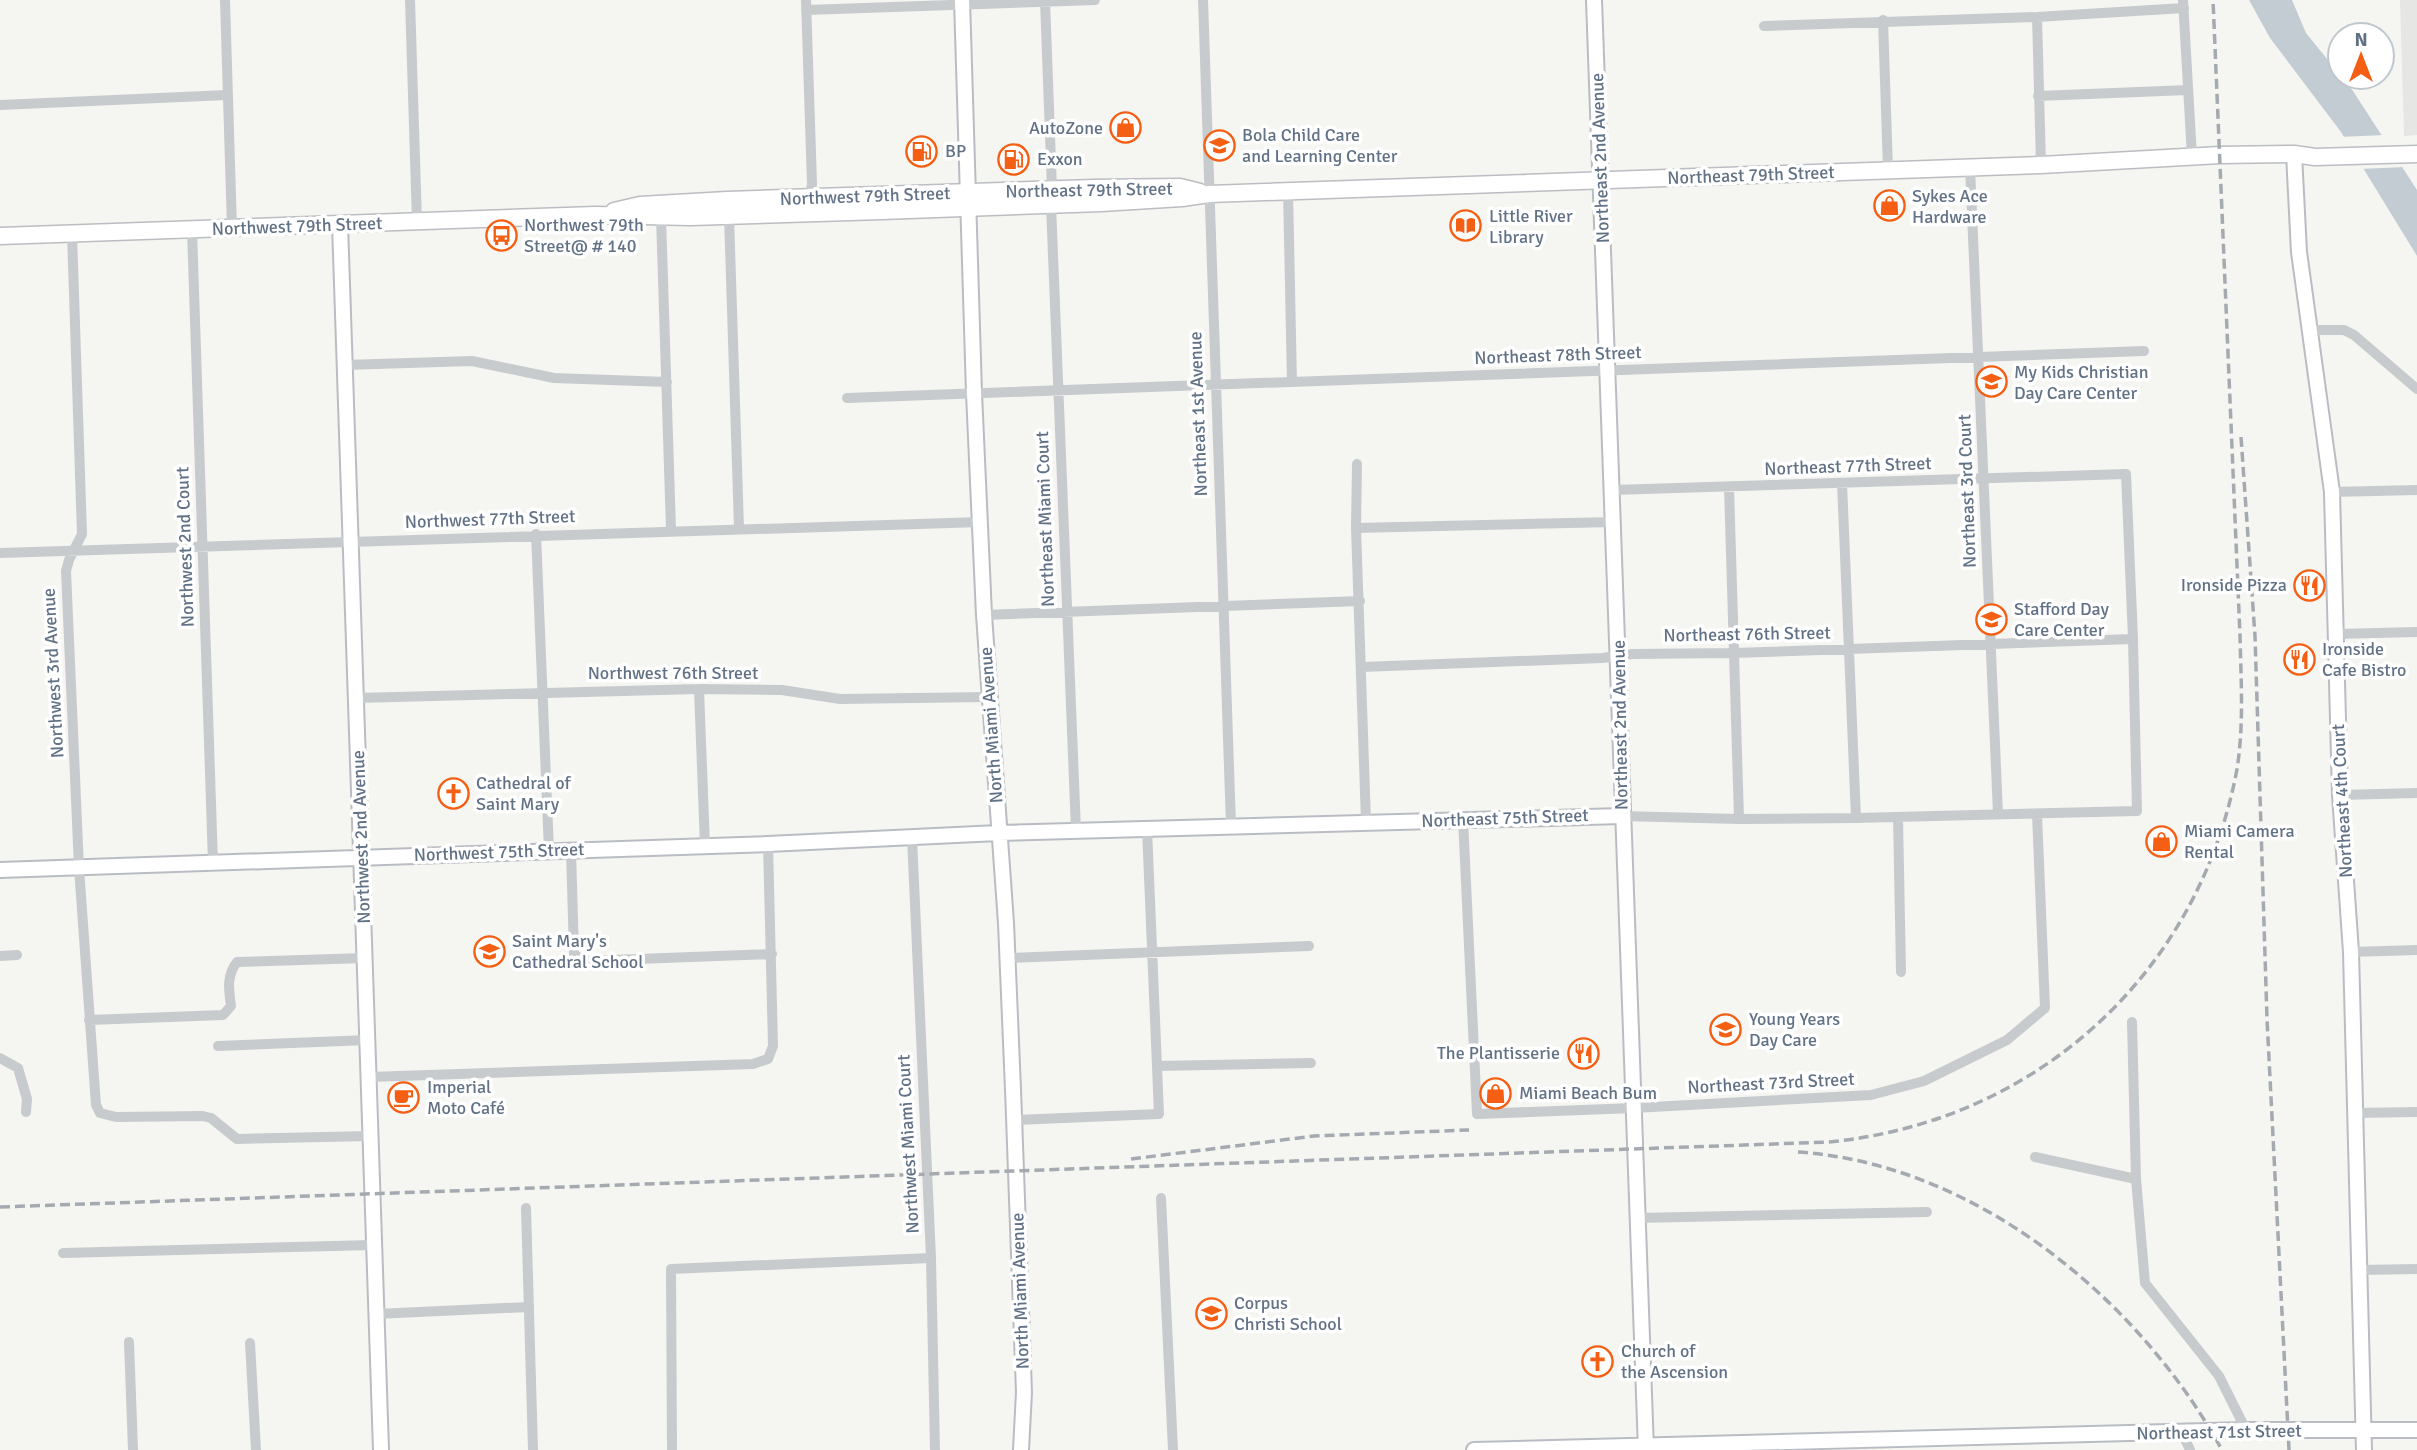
<svg xmlns="http://www.w3.org/2000/svg" width="2417" height="1450" viewBox="0 0 2417 1450" font-family="Signika,sans-serif">
<rect width="100%" height="100%" fill="#f5f6f1"/>
<path fill="#e6e7e5" d="M 2400,0 L 2417,0 L 2417,135 L 2404,136 Z"/>
<path fill="#c2ccd2" d="M 2249,0 L 2292,0 L 2306,33 L 2353,91 L 2417,190 L 2417,256 L 2341,132 L 2270,38 Z"/>
<path fill="#f5f6f1" d="M 2384,135 L 2405,167 L 2360,169 L 2340,137 Z"/>
<g fill="none" stroke-linecap="round" stroke-linejoin="round">
<defs>
<path id="secondary" d="M 962,0 L 974,393 L 984,615 L 1006,923 L 1013,1089 L 1024,1392 L 1021,1450
M 1594,0 L 1646,1450
M 2294,154 L 2299,252 L 2332,492 L 2340,795 L 2351,952 L 2364,1450
M 340,224 L 381,1450
M 0,870 L 768,844 L 998,833 L 1622,816
M 1474,1450 L 2246,1430 L 2417,1430"/>
<path id="primary" d="M 614,211 L 640,205 L 727,200 L 1093,188 L 1180,187 L 1200,192
M 0,236 L 595,215 L 691,217 L 882,211 L 1101,203 L 1182,198 L 1209,194 L 2041,165 L 2220,155 L 2294,154 L 2315,157 L 2417,154"/>
</defs>
<use href="#secondary" stroke="#b9bdc3" stroke-width="18"/>
<use href="#primary" stroke="#babdc1" stroke-width="19"/>
<path stroke="#c8cbce" stroke-width="10" d="M 225,0 L 232,228
M 410,0 L 417,222
M 806,0 L 812,184 L 810,197
M 1045,0 L 1052,189
M 1203,0 L 1231,826
M 2183,0 L 2192,156
M 806,10 L 1095,0
M 2037,17 L 2041,165
M 1883,20 L 1888,170
M 1764,26 L 2037,17 L 2184,8
M 2038,96 L 2188,90
M 0,105 L 227,95
M 1970,167 L 1998,814
M 1288,191 L 1292,382
M 1051,205 L 1076,831
M 729,216 L 739,528
M 661,217 L 671,530
M 192,230 L 213,863
M 72,234 L 82,534 L 69,560 L 66,571 L 79,868 L 96,1105 L 100,1113 L 116,1117 L 203,1116 L 211,1118 L 237,1139 L 370,1136
M 2311,330 L 2344,330 L 2354,335 L 2417,389
M 345,365 L 472,361 L 554,378 L 667,382
M 847,398 L 2144,351
M 1357,464 L 1356,528 L 1366,822
M 1842,483 L 1856,818
M 1729,487 L 1739,819
M 1613,490 L 2126,474 L 2133,639 L 2137,811 L 1856,818 L 1739,819 L 1622,816
M 2332,492 L 2417,490
M 1356,528 L 1614,522
M 536,534 L 549,851
M 0,553 L 981,522
M 984,615 L 1360,601
M 2336,634 L 2417,632
M 1362,667 L 1602,658 L 1633,654 L 1734,653 L 2133,639
M 699,689 L 705,846
M 357,698 L 699,689 L 782,690 L 840,699 L 989,697
M 2340,795 L 2417,793
M 1898,817 L 1901,972
M 1463,819 L 1477,1114 L 1634,1108 L 1871,1095 L 1924,1081 L 2007,1040 L 2045,1008 L 2037,814
M 912,838 L 931,1258 L 935,1450
M 571,850 L 574,954 L 585,961 L 772,954
M 2351,952 L 2417,950
M 0,956 L 17,955
M 1007,958 L 1309,946
M 89,1020 L 223,1015 L 231,1006 C 229,990 226,976 237,962 L 365,958
M 2132,1022 L 2136,1179 L 2145,1283 L 2219,1376 L 2246,1430
M 218,1046 L 368,1040
M 0,1058 L 18,1068 L 27,1099 L 26,1112
M 1157,1066 L 1311,1063
M 369,1077 L 753,1064 L 768,1059 L 773,1046 L 768,844
M 2354,1113 L 2417,1112
M 1014,1120 L 1159,1114 L 1147,829
M 2035,1157 L 2136,1179
M 1161,1198 L 1173,1450
M 526,1208 L 533,1450
M 1637,1218 L 1927,1212
M 63,1253 L 373,1245
M 2360,1270 L 2417,1269
M 376,1314 L 529,1307
M 129,1342 L 133,1450
M 250,1343 L 256,1450
M 2182,1432 L 2190,1450
M 672,1450 L 671,1269 L 931,1258"/>
<use href="#secondary" stroke="#fff" stroke-width="14"/>
<use href="#primary" stroke="#fff" stroke-width="16"/>
<path stroke="#a5aab1" stroke-width="3.5" stroke-dasharray="10 5" stroke-linecap="butt" d="M 2241,437 L 2255,636 L 2267,1019 L 2289,1450
M 1798,1152 C 1976,1164 2139,1299 2222,1450
M 1131,1159 L 1314,1136 L 1469,1130
M 0,1207 L 1829,1142 C 2036,1122 2199,974 2237,769 C 2244,725 2241,680 2240,636 L 2213,0"/>
</g>
<defs>
<symbol id="shop-ring" viewBox="-11 -11 22 22"><circle r="9.5" fill="#fff" stroke="#f45f14" stroke-width="1.5"/><path d="M-5-2.5h2.3a2.7 3.5 0 0 1 5.4 0H5L5.5 6h-11ZM-1.5-2.5h3a1.5 2.3 0 0 0-3 0Z" fill="#f45f14"/></symbol>
<symbol id="school-ring" viewBox="-11 -11 22 22"><circle r="9.5" fill="#fff" stroke="#f45f14" stroke-width="1.5"/><path d="M0-5L7-2L0 1L-7-2ZM-4 1L0 2.5L4 1V4Q0 6-4 4Z" fill="#f45f14"/></symbol>
<symbol id="fuel-ring" viewBox="-11 -11 22 22"><circle r="9.5" fill="#fff" stroke="#f45f14" stroke-width="1.5"/><path d="M-5.5-6h7V0h2V4h1.3V-2.5L3-4.5l.8-.8L6-3V5H2.5V1h-1V6h-7ZM-4.2-4.7v3.2H.2V-4.7Z" fill="#f45f14"/></symbol>
<symbol id="library-ring" viewBox="-11 -11 22 22"><circle r="9.5" fill="#fff" stroke="#f45f14" stroke-width="1.5"/><path d="M-6-4Q-3-5.5-.7-3.5V5Q-3 3-6 4ZM6-4Q3-5.5 .7-3.5V5Q3 3 6 4Z" fill="#f45f14"/></symbol>
<symbol id="bus-ring" viewBox="-11 -11 22 22"><circle r="9.5" fill="#fff" stroke="#f45f14" stroke-width="1.5"/><path d="M-5-6H5V4H4V6H2V4H-2V6H-4V4H-5ZM-3.5-4V0h7V-4ZM-3.5 1.2v1.5H-2V1.2ZM2 1.2v1.5H3.5V1.2Z" fill="#f45f14"/></symbol>
<symbol id="restaurant-ring" viewBox="-11 -11 22 22"><circle r="9.5" fill="#fff" stroke="#f45f14" stroke-width="1.5"/><path d="M-5-6h1v4h1v-4h1v4h1v-4h1v5L-1.5 .5V6h-2V.5L-5-1ZM5-6V6H3V1.5H1.5Q1.5-4 5-6Z" fill="#f45f14"/></symbol>
<symbol id="church-ring" viewBox="-11 -11 22 22"><circle r="9.5" fill="#fff" stroke="#f45f14" stroke-width="1.5"/><path d="M-1.2-6h2.4v3.5h3.3v2.4h-3.3V6h-2.4V-.1h-3.3v-2.4h3.3Z" fill="#f45f14"/></symbol>
<symbol id="cafe-ring" viewBox="-11 -11 22 22"><circle r="9.5" fill="#fff" stroke="#f45f14" stroke-width="1.5"/><path d="M-5.5-4.5H6V0H3Q3 3.5 0 3.5H-2.5Q-5.5 3.5-5.5 0ZM3-3.2v2h1.7v-2ZM-6 4.5H4V6H-6Z" fill="#f45f14"/></symbol>
</defs>
<g fill-rule="evenodd">
<use href="#shop-ring" x="1108" y="110" width="35" height="35"/>
<use href="#school-ring" x="1202" y="128" width="35" height="35"/>
<use href="#fuel-ring" x="904" y="134" width="35" height="35"/>
<use href="#fuel-ring" x="996" y="142" width="35" height="35"/>
<use href="#shop-ring" x="1872" y="188" width="35" height="35"/>
<use href="#library-ring" x="1448" y="208" width="35" height="35"/>
<use href="#bus-ring" x="484" y="218" width="35" height="35"/>
<use href="#school-ring" x="1974" y="364" width="35" height="35"/>
<use href="#restaurant-ring" x="2292" y="568" width="35" height="35"/>
<use href="#school-ring" x="1974" y="602" width="35" height="35"/>
<use href="#restaurant-ring" x="2282" y="642" width="35" height="35"/>
<use href="#church-ring" x="436" y="776" width="35" height="35"/>
<use href="#shop-ring" x="2144" y="824" width="35" height="35"/>
<use href="#school-ring" x="472" y="934" width="35" height="35"/>
<use href="#school-ring" x="1708" y="1012" width="35" height="35"/>
<use href="#restaurant-ring" x="1566" y="1036" width="35" height="35"/>
<use href="#shop-ring" x="1478" y="1076" width="35" height="35"/>
<use href="#cafe-ring" x="386" y="1080" width="35" height="35"/>
<use href="#school-ring" x="1194" y="1296" width="35" height="35"/>
<use href="#church-ring" x="1580" y="1344" width="35" height="35"/>
</g>
<g text-anchor="middle" dominant-baseline="central" stroke-width="7" stroke-linejoin="round" paint-order="stroke">
<g font-size="18" fill="#627286" stroke="#fff" text-anchor="start">
<text x="1103" y="128" text-anchor="end">AutoZone</text>
<text x="1242" y="135">Bola Child Care<tspan x="1242" dy="21">and Learning Center</tspan></text>
<text x="945" y="151">BP</text>
<text x="1037" y="159">Exxon</text>
<text x="1912" y="196">Sykes Ace<tspan x="1912" dy="21">Hardware</tspan></text>
<text x="1489" y="216">Little River<tspan x="1489" dy="21">Library</tspan></text>
<text x="524" y="225">Northwest 79th<tspan x="524" dy="21">Street@ # 140</tspan></text>
<text x="2014" y="372">My Kids Christian<tspan x="2014" dy="21">Day Care Center</tspan></text>
<text x="2287" y="585" text-anchor="end">Ironside Pizza</text>
<text x="2014" y="609">Stafford Day<tspan x="2014" dy="21">Care Center</tspan></text>
<text x="2322" y="649">Ironside<tspan x="2322" dy="21">Cafe Bistro</tspan></text>
<text x="476" y="783">Cathedral of<tspan x="476" dy="21">Saint Mary</tspan></text>
<text x="2184" y="831">Miami Camera<tspan x="2184" dy="21">Rental</tspan></text>
<text x="512" y="941">Saint Mary's<tspan x="512" dy="21">Cathedral School</tspan></text>
<text x="1749" y="1019">Young Years<tspan x="1749" dy="21">Day Care</tspan></text>
<text x="1560" y="1053" text-anchor="end">The Plantisserie</text>
<text x="427" y="1087">Imperial<tspan x="427" dy="21">Moto Café</tspan></text>
<text x="1519" y="1093">Miami Beach Bum</text>
<text x="1234" y="1303">Corpus<tspan x="1234" dy="21">Christi School</tspan></text>
<text x="1621" y="1351">Church of<tspan x="1621" dy="21">the Ascension</tspan></text>
</g>
<g font-size="18" fill="#627286" stroke="#fff">
<text transform="translate(1600 158) rotate(-92)">Northeast 2nd Avenue</text>
<text transform="translate(1751 175) rotate(-2)">Northeast 79th Street</text>
<text transform="translate(1089 190) rotate(-1)">Northeast 79th Street</text>
<text transform="translate(865 196) rotate(-2)">Northwest 79th Street</text>
<text transform="translate(297 226) rotate(-2)">Northwest 79th Street</text>
<text transform="translate(1558 355) rotate(-2)">Northeast 78th Street</text>
<text transform="translate(1198 414) rotate(-92)">Northeast 1st Avenue</text>
<text transform="translate(1848 466) rotate(-2)">Northeast 77th Street</text>
<text transform="translate(1967 491) rotate(-92)">Northeast 3rd Court</text>
<text transform="translate(490 519) rotate(-2)">Northwest 77th Street</text>
<text transform="translate(1045 519) rotate(-92)">Northeast Miami Court</text>
<text transform="translate(185 547) rotate(-92)">Northwest 2nd Court</text>
<text transform="translate(1747 634) rotate(-1)">Northeast 76th Street</text>
<text transform="translate(53 673) rotate(-93)">Northwest 3rd Avenue</text>
<text x="673" y="673">Northwest 76th Street</text>
<text transform="translate(991 725) rotate(-94)">North Miami Avenue</text>
<text transform="translate(1620 725) rotate(-91)">Northeast 2nd Avenue</text>
<text transform="translate(2342 801) rotate(-93)">Northeast 4th Court</text>
<text transform="translate(1505 818) rotate(-2)">Northeast 75th Street</text>
<text transform="translate(361 837) rotate(-92)">Northwest 2nd Avenue</text>
<text transform="translate(499 852) rotate(-2)">Northwest 75th Street</text>
<text transform="translate(1771 1083) rotate(-3)">Northeast 73rd Street</text>
<text transform="translate(908 1144) rotate(-93)">Northwest Miami Court</text>
<text transform="translate(1020 1291) rotate(-92)">North Miami Avenue</text>
<text transform="translate(2219 1432) rotate(-1)">Northeast 71st Street</text>
</g>
</g>
<g transform="translate(2361 56)"><circle r="33" fill="#ffffff" stroke="#c0c7cf" stroke-width="2"/>
<path d="M0-5L12 26L0 18L-12 26Z" fill="#f45f14"/>
<text y="-10" font-size="19" font-weight="bold" text-anchor="middle" fill="#627286">N</text>
</g>
</svg>
